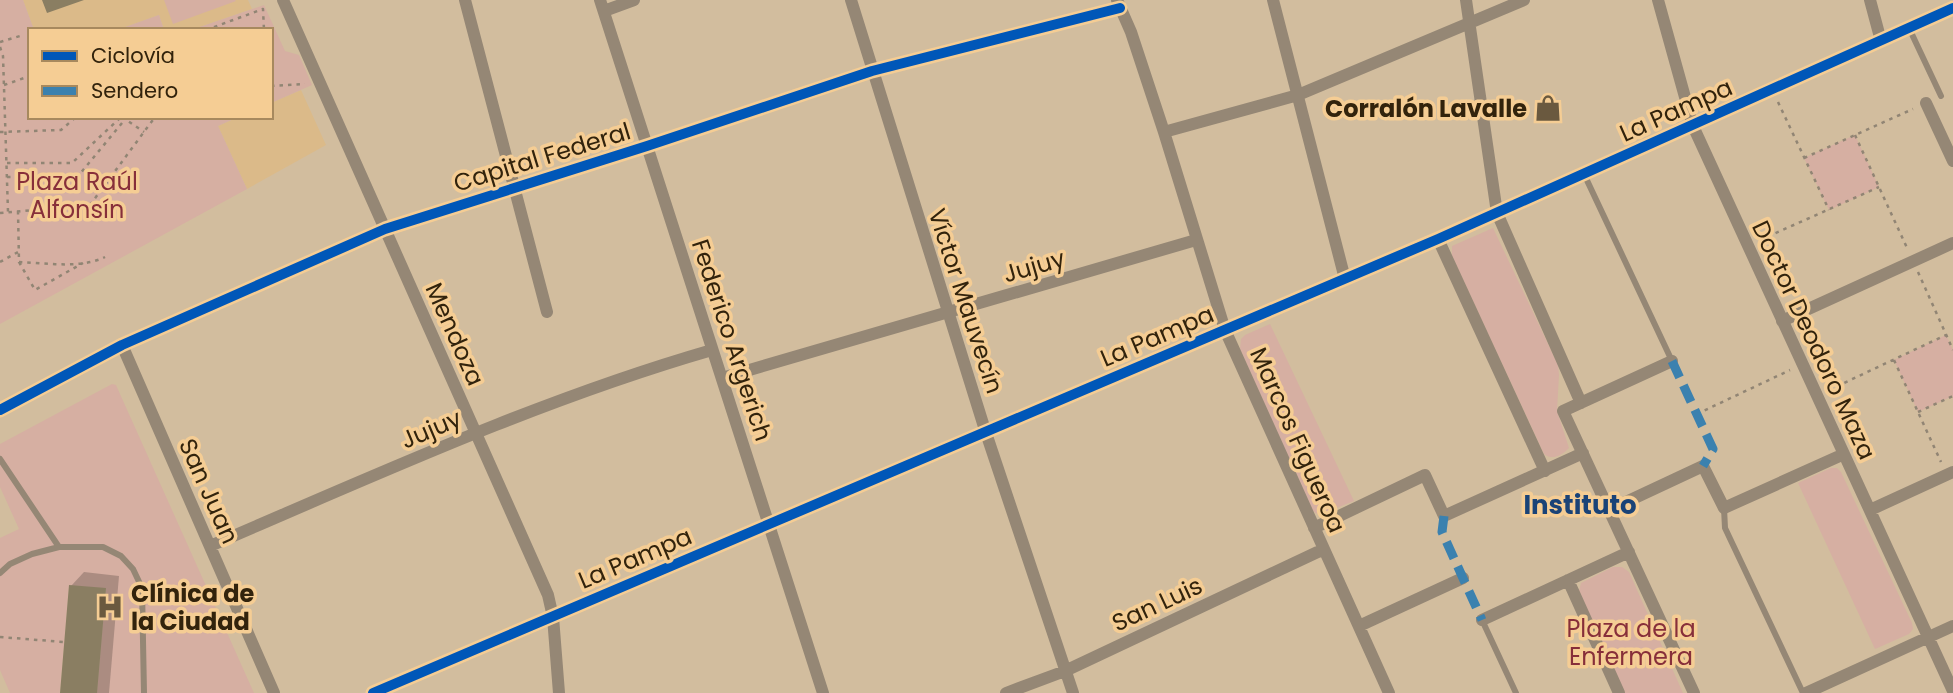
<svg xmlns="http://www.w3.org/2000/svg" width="1953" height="693" viewBox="0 0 1953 693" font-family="Poppins,sans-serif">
<rect width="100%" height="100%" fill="#d2bd9e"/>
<path fill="#dbba89" d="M 23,0 L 248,0 L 252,9 L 191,30 L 164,30 L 159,15 L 117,30 L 34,30 Z
M 301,90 L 326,145 L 247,189 L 218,126 L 238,117 L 271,117 L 271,103 Z"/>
<path fill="#d6afa2" d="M 0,0 L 23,0 L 34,30 L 30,30 L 30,117 L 238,117 L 218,126 L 247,189 L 0,324 Z
M 164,0 L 235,0 L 236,1 L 173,24 Z
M 264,5 L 285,51 L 299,55 L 312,85 L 271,103 L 271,30 L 191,30 Z
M 159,15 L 164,30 L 117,30 Z
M 1855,135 L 1879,187 L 1829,210 L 1804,158 Z
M 1493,228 L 1558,365 L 1559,375 L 1557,411 L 1569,448 C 1562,455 1553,461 1544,454 L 1452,256 L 1452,246 Z
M 1270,324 L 1354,501 L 1319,515 L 1313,511 L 1240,349 L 1241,339 L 1245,335 Z
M 1946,335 L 1953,350 L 1953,396 L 1918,412 L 1894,360 Z
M 112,384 L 116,385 L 254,693 L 97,693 L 106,589 L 69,586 L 60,693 L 10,693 L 0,670 L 0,538 L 19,529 L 0,487 L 0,444 Z
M 1831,468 L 1837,468 L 1841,472 L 1912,623 L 1913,629 L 1909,634 L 1875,649 L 1798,483 Z
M 1613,567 L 1622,567 L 1629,572 L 1683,693 L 1625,693 L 1579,591 L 1581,583 Z"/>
<path fill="#0003" d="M 84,572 L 119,576 L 109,693 L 61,693 L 71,586 Z"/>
<path fill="#8a7e62" d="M 42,0 L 84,0 L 47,13 Z
M 69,585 L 106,588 L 97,693 L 60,693 Z"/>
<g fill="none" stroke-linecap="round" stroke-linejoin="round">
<path stroke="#918574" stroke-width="2.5" stroke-dasharray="3.5 5" stroke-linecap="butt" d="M 206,30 L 263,9 L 264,30
M 0,42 L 20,36
M 0,47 L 3,56 L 8,212
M 4,85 L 30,76
M 271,86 L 305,84
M 1778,102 L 1829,210
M 122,117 L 144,132
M 0,132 L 61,130 L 76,117
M 1855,135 L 1908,250
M 1804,158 L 1913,109
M 7,163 L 72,163 L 121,117
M 7,177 L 79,175 L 127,117
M 90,205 L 155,117
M 18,211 L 19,262 L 35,290 L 83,263
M 0,213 L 100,204
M 1760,240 L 1879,187
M 0,262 L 18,252
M 19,262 C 46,263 81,269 105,257
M 1918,272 L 1953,350
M 1894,360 L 1941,462
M 1829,390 L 1946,335
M 1918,412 L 1953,396
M 1697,414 L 1790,370
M 0,637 L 64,642"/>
<path stroke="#958775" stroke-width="6" d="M 1909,28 L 1941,96
M 1584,174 L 1672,361
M 0,459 L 59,547
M 1724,508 L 1725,528 L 1803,693
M 0,573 L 10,564 L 32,554 L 59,547 L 103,547 L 121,556 L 133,569 L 142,588 L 144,693
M 1482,620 L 1516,693"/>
<path stroke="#958775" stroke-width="12" d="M 283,0 L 548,595 L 553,617 L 559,693
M 465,0 L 547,312
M 600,0 L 823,693
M 851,0 L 985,430 L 1073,693
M 1117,0 L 1131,32 L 1164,132 L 1225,330 L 1389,693
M 1273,0 L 1345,279
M 1466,0 L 1497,213 L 1581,403
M 1658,0 L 1693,126 L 1953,691
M 1870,0 L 1881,41
M 604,11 L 634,0
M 1926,103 L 1953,161
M 1164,132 L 1298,95 L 1524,0
M 1438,239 L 1545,471
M 1782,321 L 1953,243
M 122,345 L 274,693
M 1672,361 L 1563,411 L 1694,693
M 722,378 L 1196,240
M 0,410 L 122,345 L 385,229 L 647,146 L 872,71 L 1120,8
M 1609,510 L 1703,466 L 1724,508 L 1844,454
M 1870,510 L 1953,472
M 1314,528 L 1425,475 L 1444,516 L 1583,453
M 210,546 C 376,475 539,400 712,350
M 1568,580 L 1619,693
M 1482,620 L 1629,552
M 1359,626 L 1463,578
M 373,693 L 1438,239 L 1953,8
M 1006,693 L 1065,671 L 1324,549
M 1806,693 L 1953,626"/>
<path stroke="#3b81af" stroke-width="9" stroke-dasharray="18 9" stroke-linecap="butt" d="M 1672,361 L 1713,449 L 1703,466
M 1444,516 L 1442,532 L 1482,620"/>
<defs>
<path id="cycleway" d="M 0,410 L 122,345 L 385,229 L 647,146 L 872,71 L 1120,8
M 373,693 L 1438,239 L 1953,8"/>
</defs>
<use href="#cycleway" stroke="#f5cd94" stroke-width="15"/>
<use href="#cycleway" stroke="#0057b8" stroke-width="10"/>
</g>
<defs>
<symbol id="shop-bare" viewBox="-9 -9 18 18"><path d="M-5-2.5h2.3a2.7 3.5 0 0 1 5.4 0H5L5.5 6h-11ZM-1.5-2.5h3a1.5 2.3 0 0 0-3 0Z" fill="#6a593f" stroke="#f5cd94" stroke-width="2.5" paint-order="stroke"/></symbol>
<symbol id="hospital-bare" viewBox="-9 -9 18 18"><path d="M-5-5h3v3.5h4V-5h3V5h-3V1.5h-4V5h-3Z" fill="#6a593f" stroke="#f5cd94" stroke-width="2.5" paint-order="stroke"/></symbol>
</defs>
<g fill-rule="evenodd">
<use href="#shop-bare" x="1529" y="89" width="38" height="38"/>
<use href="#hospital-bare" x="91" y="588" width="38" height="38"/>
</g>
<g text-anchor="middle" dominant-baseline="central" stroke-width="7" stroke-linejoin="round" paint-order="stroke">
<g font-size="24" font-weight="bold" fill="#32230c" stroke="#f5cd94" text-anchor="end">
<text x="1527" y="108">Corralón Lavalle</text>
<text x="131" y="593" text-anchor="start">Clínica de<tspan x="131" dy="28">la Ciudad</tspan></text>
</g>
<g font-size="24" fill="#32230c" stroke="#f5cd94">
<text transform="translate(1676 110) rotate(-24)">La Pampa</text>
<text transform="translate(542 157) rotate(-17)">Capital Federal</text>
<text transform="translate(1034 266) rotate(-16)">Jujuy</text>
<text transform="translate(966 301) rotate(72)">Víctor Mauvecín</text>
<text transform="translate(455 334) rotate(66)">Mendoza</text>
<text transform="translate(1157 336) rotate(-23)">La Pampa</text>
<text transform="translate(732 340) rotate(72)">Federico Argerich</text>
<text transform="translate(1814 340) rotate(65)">Doctor Deodoro Maza</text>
<text transform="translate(431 429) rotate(-23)">Jujuy</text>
<text transform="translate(1298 440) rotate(66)">Marcos Figueroa</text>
<text transform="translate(209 491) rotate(66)">San Juan</text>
<text transform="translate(635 558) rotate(-23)">La Pampa</text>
<text transform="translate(1157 604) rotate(-25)">San Luis</text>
</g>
<g font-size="24" fill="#872f3a" stroke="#f5cd94">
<text x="77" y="181">Plaza Raúl<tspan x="77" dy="28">Alfonsín</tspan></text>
<text x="1631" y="628">Plaza de la<tspan x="1631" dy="28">Enfermera</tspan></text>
</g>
<g font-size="26" font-weight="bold" fill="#1a4377" stroke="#f5cd94">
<text x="1580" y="505">Instituto</text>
</g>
</g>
<rect x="28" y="28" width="245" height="91" fill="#f5cd94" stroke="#a7895e" stroke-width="2"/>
<rect x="42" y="51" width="35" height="10" fill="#0057b8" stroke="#a7895e" stroke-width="2"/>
<text x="91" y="63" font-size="21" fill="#32230c">Ciclovía</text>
<rect x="42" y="86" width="35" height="10" fill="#3b81af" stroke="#a7895e" stroke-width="2"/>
<text x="91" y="98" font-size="21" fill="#32230c">Sendero</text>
</svg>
